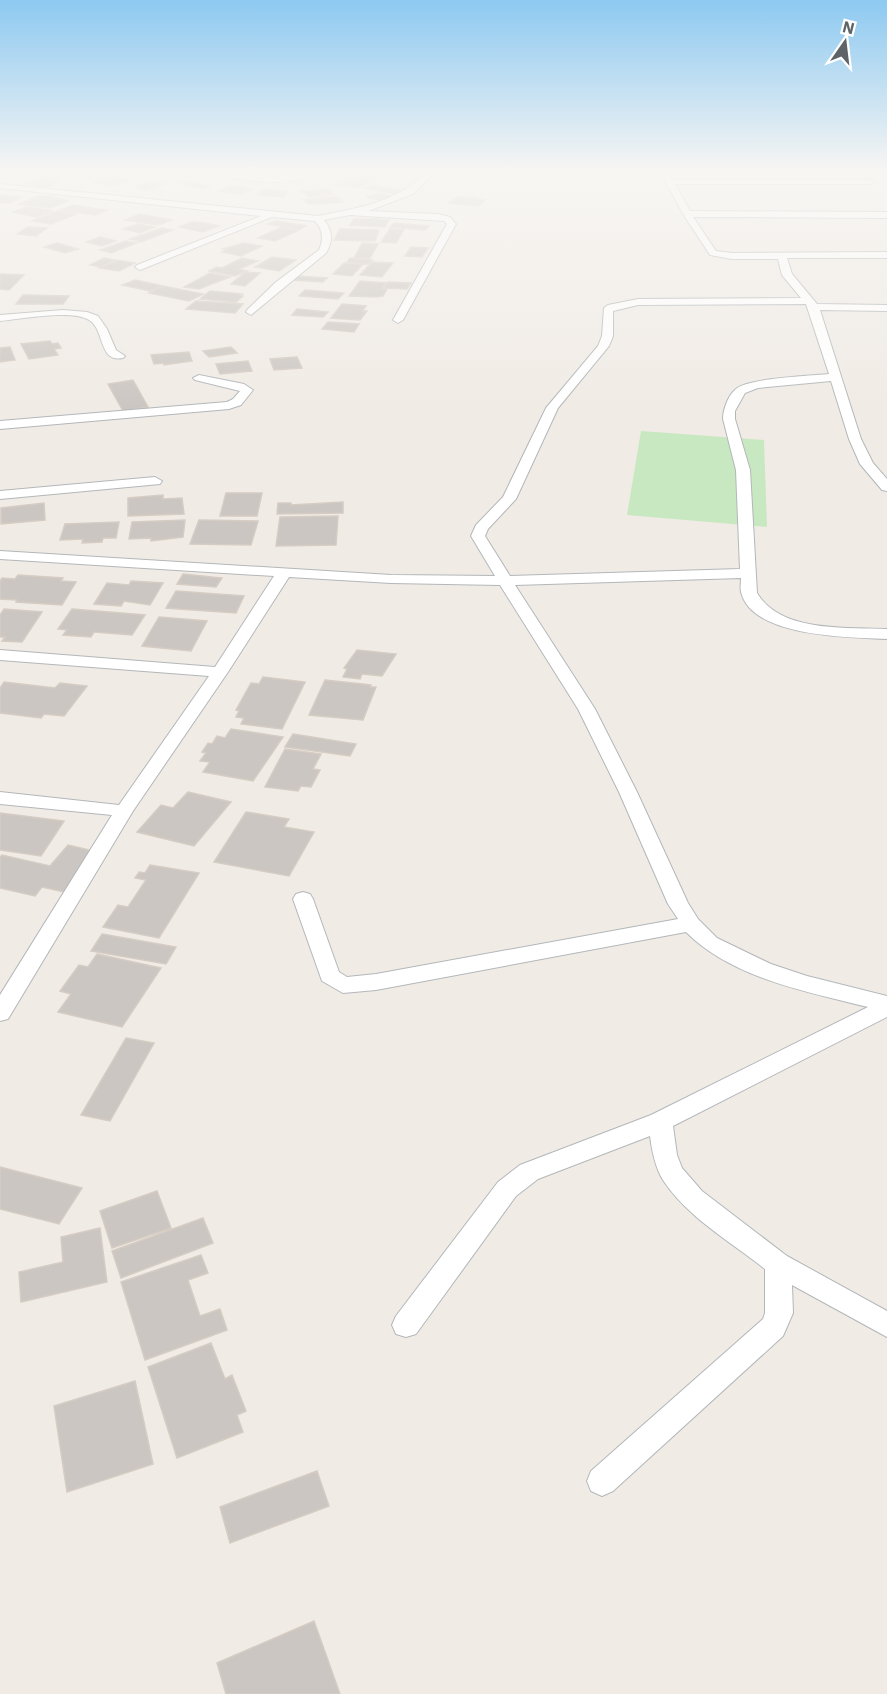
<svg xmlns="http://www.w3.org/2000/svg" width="887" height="1694" viewBox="0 0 887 1694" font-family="'IBM Plex Sans',sans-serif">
<rect width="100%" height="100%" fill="#f0ebe5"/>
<path fill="#c8e8c1" d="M 641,431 L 764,440 L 767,527 L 627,515 Z"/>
<path fill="#cbc6c1" stroke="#d5ccc3" stroke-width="1.5" d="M 81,171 L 109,171 L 88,178 L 70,175 Z
M 394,172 L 410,174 L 402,178 L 386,177 Z
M 369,173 L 384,175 L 371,181 L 356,179 L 360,177 L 355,176 Z
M 45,176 L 61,178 L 50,182 L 56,183 L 48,187 L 26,184 Z
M 112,177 L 129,181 L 111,186 L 95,183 Z
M 353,179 L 370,181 L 358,188 L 338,185 Z
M 153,181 L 164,184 L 145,190 L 134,187 Z
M 189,181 L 210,187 L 200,189 L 180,184 Z
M 373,185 L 403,191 L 394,194 L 364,188 Z
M 230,186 L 242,187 L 252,189 L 242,194 L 218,191 Z
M 263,189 L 277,190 L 288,192 L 283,197 L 256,195 Z
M 327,189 L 334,194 L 309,197 L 301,191 Z
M 380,193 L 394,197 L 380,200 L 366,197 Z
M 0,195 L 22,197 L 10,203 L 0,202 Z
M 38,196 L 50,196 L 68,201 L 50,208 L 19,204 Z
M 336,196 L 343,202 L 309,204 L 303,200 Z
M 458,197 L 477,198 L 475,199 L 485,200 L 478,206 L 449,203 Z
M 73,205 L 97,209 L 108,210 L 95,215 L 61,210 Z
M 27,207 L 53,211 L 36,217 L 13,212 Z
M 58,211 L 76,214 L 51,224 L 32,221 Z
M 140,214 L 155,217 L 172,220 L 158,225 L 125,220 Z
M 354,219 L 376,219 L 389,220 L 385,227 L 350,225 Z
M 276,221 L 306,226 L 299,230 L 268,224 Z
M 192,222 L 205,223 L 219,226 L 203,232 L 179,227 Z
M 394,223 L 429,226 L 425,230 L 390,227 Z
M 138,224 L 155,227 L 140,233 L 123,229 Z
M 28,227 L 47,228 L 36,236 L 17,234 Z
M 282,227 L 299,230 L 275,241 L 258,238 Z
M 162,228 L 173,230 L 141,242 L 130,239 Z
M 340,229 L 379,230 L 375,241 L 334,240 Z
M 390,229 L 404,229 L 396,243 L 381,242 Z
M 100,237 L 116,241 L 102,246 L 86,242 Z
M 126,241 L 137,243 L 111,253 L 100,250 Z
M 57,243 L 78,249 L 65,253 L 44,247 Z
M 244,243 L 262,246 L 241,256 L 222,252 L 227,250 L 223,249 Z
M 362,243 L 378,244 L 370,258 L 354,258 Z
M 411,247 L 428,248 L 422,257 L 405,256 Z
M 272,257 L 296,260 L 279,271 L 255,267 Z
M 104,258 L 115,260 L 101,267 L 90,265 Z
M 242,258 L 258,261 L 239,269 L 247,271 L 235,276 L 209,271 L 217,267 L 222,268 Z
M 350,258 L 372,260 L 369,264 L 347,262 Z
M 117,260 L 135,263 L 119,271 L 99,268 Z
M 372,262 L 393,263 L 382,277 L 360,275 Z
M 344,263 L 363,264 L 352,276 L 333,274 Z
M 245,272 L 260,273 L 245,286 L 231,284 Z
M 210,273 L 230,277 L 199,289 L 184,287 Z
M 0,274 L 24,275 L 9,290 L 0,289 Z
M 295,276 L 327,278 L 323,282 L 291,280 Z
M 135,280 L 163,286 L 150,291 L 122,285 Z
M 360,281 L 386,283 L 382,288 L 387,289 L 383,296 L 376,297 L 349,296 Z
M 388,282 L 411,283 L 407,289 L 384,288 Z
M 163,286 L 203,294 L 189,301 L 149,293 Z
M 305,290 L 344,293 L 338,299 L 299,296 Z
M 210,291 L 242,294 L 240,295 L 243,296 L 236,302 L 200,299 Z
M 23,295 L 69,296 L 63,304 L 16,304 Z
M 196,301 L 243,304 L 235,313 L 186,309 Z
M 342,304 L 366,306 L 362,311 L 367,311 L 360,320 L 331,318 Z
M 297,309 L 328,312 L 323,317 L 292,315 Z
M 328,322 L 359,324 L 354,332 L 322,329 Z
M 50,341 L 52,344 L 58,343 L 61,348 L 54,349 L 58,355 L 29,359 L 21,344 Z
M 10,347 L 15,360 L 0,362 L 0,348 Z
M 231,347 L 237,353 L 209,357 L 203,351 Z
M 189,352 L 192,361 L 164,365 L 164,363 L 154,364 L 151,355 Z
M 297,357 L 302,368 L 274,370 L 270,359 Z
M 248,361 L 252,371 L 220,374 L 216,364 Z
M 133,380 L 148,407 L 123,411 L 108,384 Z
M 226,493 L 262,493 L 257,516 L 220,516 Z
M 163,495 L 163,499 L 182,498 L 184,514 L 128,516 L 128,498 Z
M 343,502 L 343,513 L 277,514 L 278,503 L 291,503 L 291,505 Z
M 44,503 L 45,520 L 1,524 L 1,508 Z
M 338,516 L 336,545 L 276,546 L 280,517 Z
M 185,520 L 183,537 L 151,541 L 151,538 L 129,539 L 132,522 Z
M 199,520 L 258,521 L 251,545 L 190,544 Z
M 119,522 L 116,538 L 103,538 L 102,542 L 82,543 L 83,539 L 60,540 L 65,524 Z
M 183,574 L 222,578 L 216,587 L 177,584 Z
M 18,575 L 63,578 L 61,581 L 76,582 L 62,605 L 16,602 L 17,600 L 0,599 L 0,581 L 2,578 L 15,579 Z
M 131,581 L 163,583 L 150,605 L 124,601 L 121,606 L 94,604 L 107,583 L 129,585 Z
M 176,591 L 244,596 L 236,613 L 166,608 Z
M 4,609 L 42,612 L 22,642 L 2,641 L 5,637 L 0,637 L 0,615 Z
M 72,609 L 145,615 L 132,635 L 94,632 L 91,637 L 63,635 L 67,630 L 58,629 Z
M 159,617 L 207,621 L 191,651 L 142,646 Z
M 357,650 L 396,654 L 382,676 L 362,674 L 360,679 L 343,677 L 347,669 L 344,668 Z
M 263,677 L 305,682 L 282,729 L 241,724 L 244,718 L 236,717 L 239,711 L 236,710 L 251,683 L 259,684 Z
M 325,680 L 371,685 L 370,687 L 376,687 L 363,720 L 309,715 Z
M 4,682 L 55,688 L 60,683 L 87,686 L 64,716 L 44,714 L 41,718 L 0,713 L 0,688 Z
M 231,729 L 283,737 L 253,781 L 203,772 L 210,762 L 200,761 L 206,753 L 202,752 L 208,743 L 212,744 L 217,736 L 225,738 Z
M 293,734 L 356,744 L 350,756 L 285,747 Z
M 285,749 L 321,754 L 313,769 L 320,770 L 311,787 L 301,786 L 298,791 L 265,787 Z
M 188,792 L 231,802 L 194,846 L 137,832 L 161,805 L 173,808 Z
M 246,812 L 289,819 L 284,827 L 314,832 L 289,876 L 214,862 Z
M 0,813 L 64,821 L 41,856 L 0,850 Z
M 68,845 L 97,852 L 64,892 L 42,887 L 35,896 L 0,888 L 0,857 L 2,855 L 50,866 Z
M 150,865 L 199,873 L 159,938 L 103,927 L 118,905 L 128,907 L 146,880 L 135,878 L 139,872 L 145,873 Z
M 102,934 L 176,947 L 166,964 L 91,951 Z
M 97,954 L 161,968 L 122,1027 L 58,1012 L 71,994 L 60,991 L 79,965 L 88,967 Z
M 126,1038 L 154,1043 L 110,1121 L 81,1115 Z
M 0,1167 L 82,1188 L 59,1224 L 0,1209 Z
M 157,1191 L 171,1228 L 112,1248 L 100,1211 Z
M 203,1218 L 213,1243 L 121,1278 L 112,1251 Z
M 100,1228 L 107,1282 L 21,1302 L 19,1272 L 63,1262 L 61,1237 Z
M 201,1255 L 208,1273 L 188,1280 L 200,1316 L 220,1309 L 227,1330 L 145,1360 L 121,1282 Z
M 211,1343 L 225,1379 L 232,1375 L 246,1411 L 237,1415 L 243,1432 L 177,1458 L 148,1367 Z
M 135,1381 L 153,1464 L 67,1492 L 54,1406 Z
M 317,1471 L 329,1506 L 230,1543 L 220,1507 Z
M 314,1621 L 340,1694 L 226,1694 L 217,1663 Z"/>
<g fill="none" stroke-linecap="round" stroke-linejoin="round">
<defs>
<path id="street" d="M 216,171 L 271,176 L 326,171 C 303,186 239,185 216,171 Z
M 428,171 L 437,171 L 413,194 L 368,211 L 438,214 L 450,217 L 456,224 L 403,320 L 398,323 L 393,320 L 447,224 L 444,221 L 350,215 L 324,220 C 333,231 333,241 326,253 L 251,315 L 246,312 L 247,310 L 276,282 L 319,250 C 324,239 323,230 315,221 L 272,217 L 140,270 L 135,267 L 137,265 L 261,216 L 0,188 L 0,184 L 318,216 C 358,208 399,202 428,171 Z
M 660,171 L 668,171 L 673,180 L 870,180 L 874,182 L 870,184 L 675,184 L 690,211 L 887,212 L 887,218 L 693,217 L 716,251 L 732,253 L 887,252 L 887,258 L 787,258 L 792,274 L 817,304 L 887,305 L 887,311 L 820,310 L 861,439 L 873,463 L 887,479 L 887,491 L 882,490 L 860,464 L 849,439 L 831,381 L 758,388 L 745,393 L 735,411 L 735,419 L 750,470 L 757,593 C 781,633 847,627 887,629 L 887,639 C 851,637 752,638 741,592 C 740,588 741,582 741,578 L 515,585 L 595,709 L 637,792 L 688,903 L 698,919 L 717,938 L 771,964 L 807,976 L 887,996 L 887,1017 L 673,1126 L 677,1155 L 682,1168 L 702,1191 L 787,1256 L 887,1311 L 887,1337 L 792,1285 L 793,1313 L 783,1336 L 613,1491 L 602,1496 L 591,1491 L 587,1481 L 591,1471 L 763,1319 L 765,1313 L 765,1269 C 731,1242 687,1217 663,1180 C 655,1167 652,1151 650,1136 L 538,1179 L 516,1196 L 416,1334 L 406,1337 L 396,1334 L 392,1325 L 396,1316 L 498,1182 L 520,1165 L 651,1115 L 868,1007 C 807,992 732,978 686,932 L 376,990 L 343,993 L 322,981 L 293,899 L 296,894 L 303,892 L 310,894 L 313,899 L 339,972 L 347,977 L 376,974 L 678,919 L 668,904 L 619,792 L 578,709 L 500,585 L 391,583 L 289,577 L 228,672 L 133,811 L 8,1019 L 0,1021 L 0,995 L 112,815 L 0,804 L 0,792 L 119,805 L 209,676 L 0,660 L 0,650 L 215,667 L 274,576 L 0,559 L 0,551 L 391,575 L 495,576 L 471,536 L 476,525 L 503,497 L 546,408 L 598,346 L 602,336 L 604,308 L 608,305 L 638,299 L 801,298 L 782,275 L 778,259 L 732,259 L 710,255 L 683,214 ZM 806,304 L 829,374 C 810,376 748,378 736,389 C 728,395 723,410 723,419 L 736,470 L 740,569 L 510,576 L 485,536 L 488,529 L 516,499 L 558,408 L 609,346 L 613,336 L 613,311 L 638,305 Z
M 63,310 L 87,312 L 98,316 L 107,329 L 116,350 L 125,356 L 123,358 C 98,363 105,329 89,320 C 72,309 21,319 0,321 L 0,315 Z
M 199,375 L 244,384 L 253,390 L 241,405 L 229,409 L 0,429 L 0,421 L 227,402 L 233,399 L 240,391 L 195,380 L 193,378 Z
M 155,477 L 162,481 L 160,484 L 0,499 L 0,491 Z"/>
</defs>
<use href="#street" stroke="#b3b7ba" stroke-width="2"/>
<use href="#street" fill="#fff" fill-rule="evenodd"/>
</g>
<linearGradient id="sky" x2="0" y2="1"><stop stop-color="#8dc9f1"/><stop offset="0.42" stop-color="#f8f6f3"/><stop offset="1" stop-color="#f8f6f3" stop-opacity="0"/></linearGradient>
<rect width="887" height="408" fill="url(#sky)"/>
<g transform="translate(845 42) rotate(14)" stroke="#ffffff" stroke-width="4.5" paint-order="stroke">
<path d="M0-4.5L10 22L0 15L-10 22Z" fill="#5d6366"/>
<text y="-9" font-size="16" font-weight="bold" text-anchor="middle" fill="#5d6366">N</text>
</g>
</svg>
